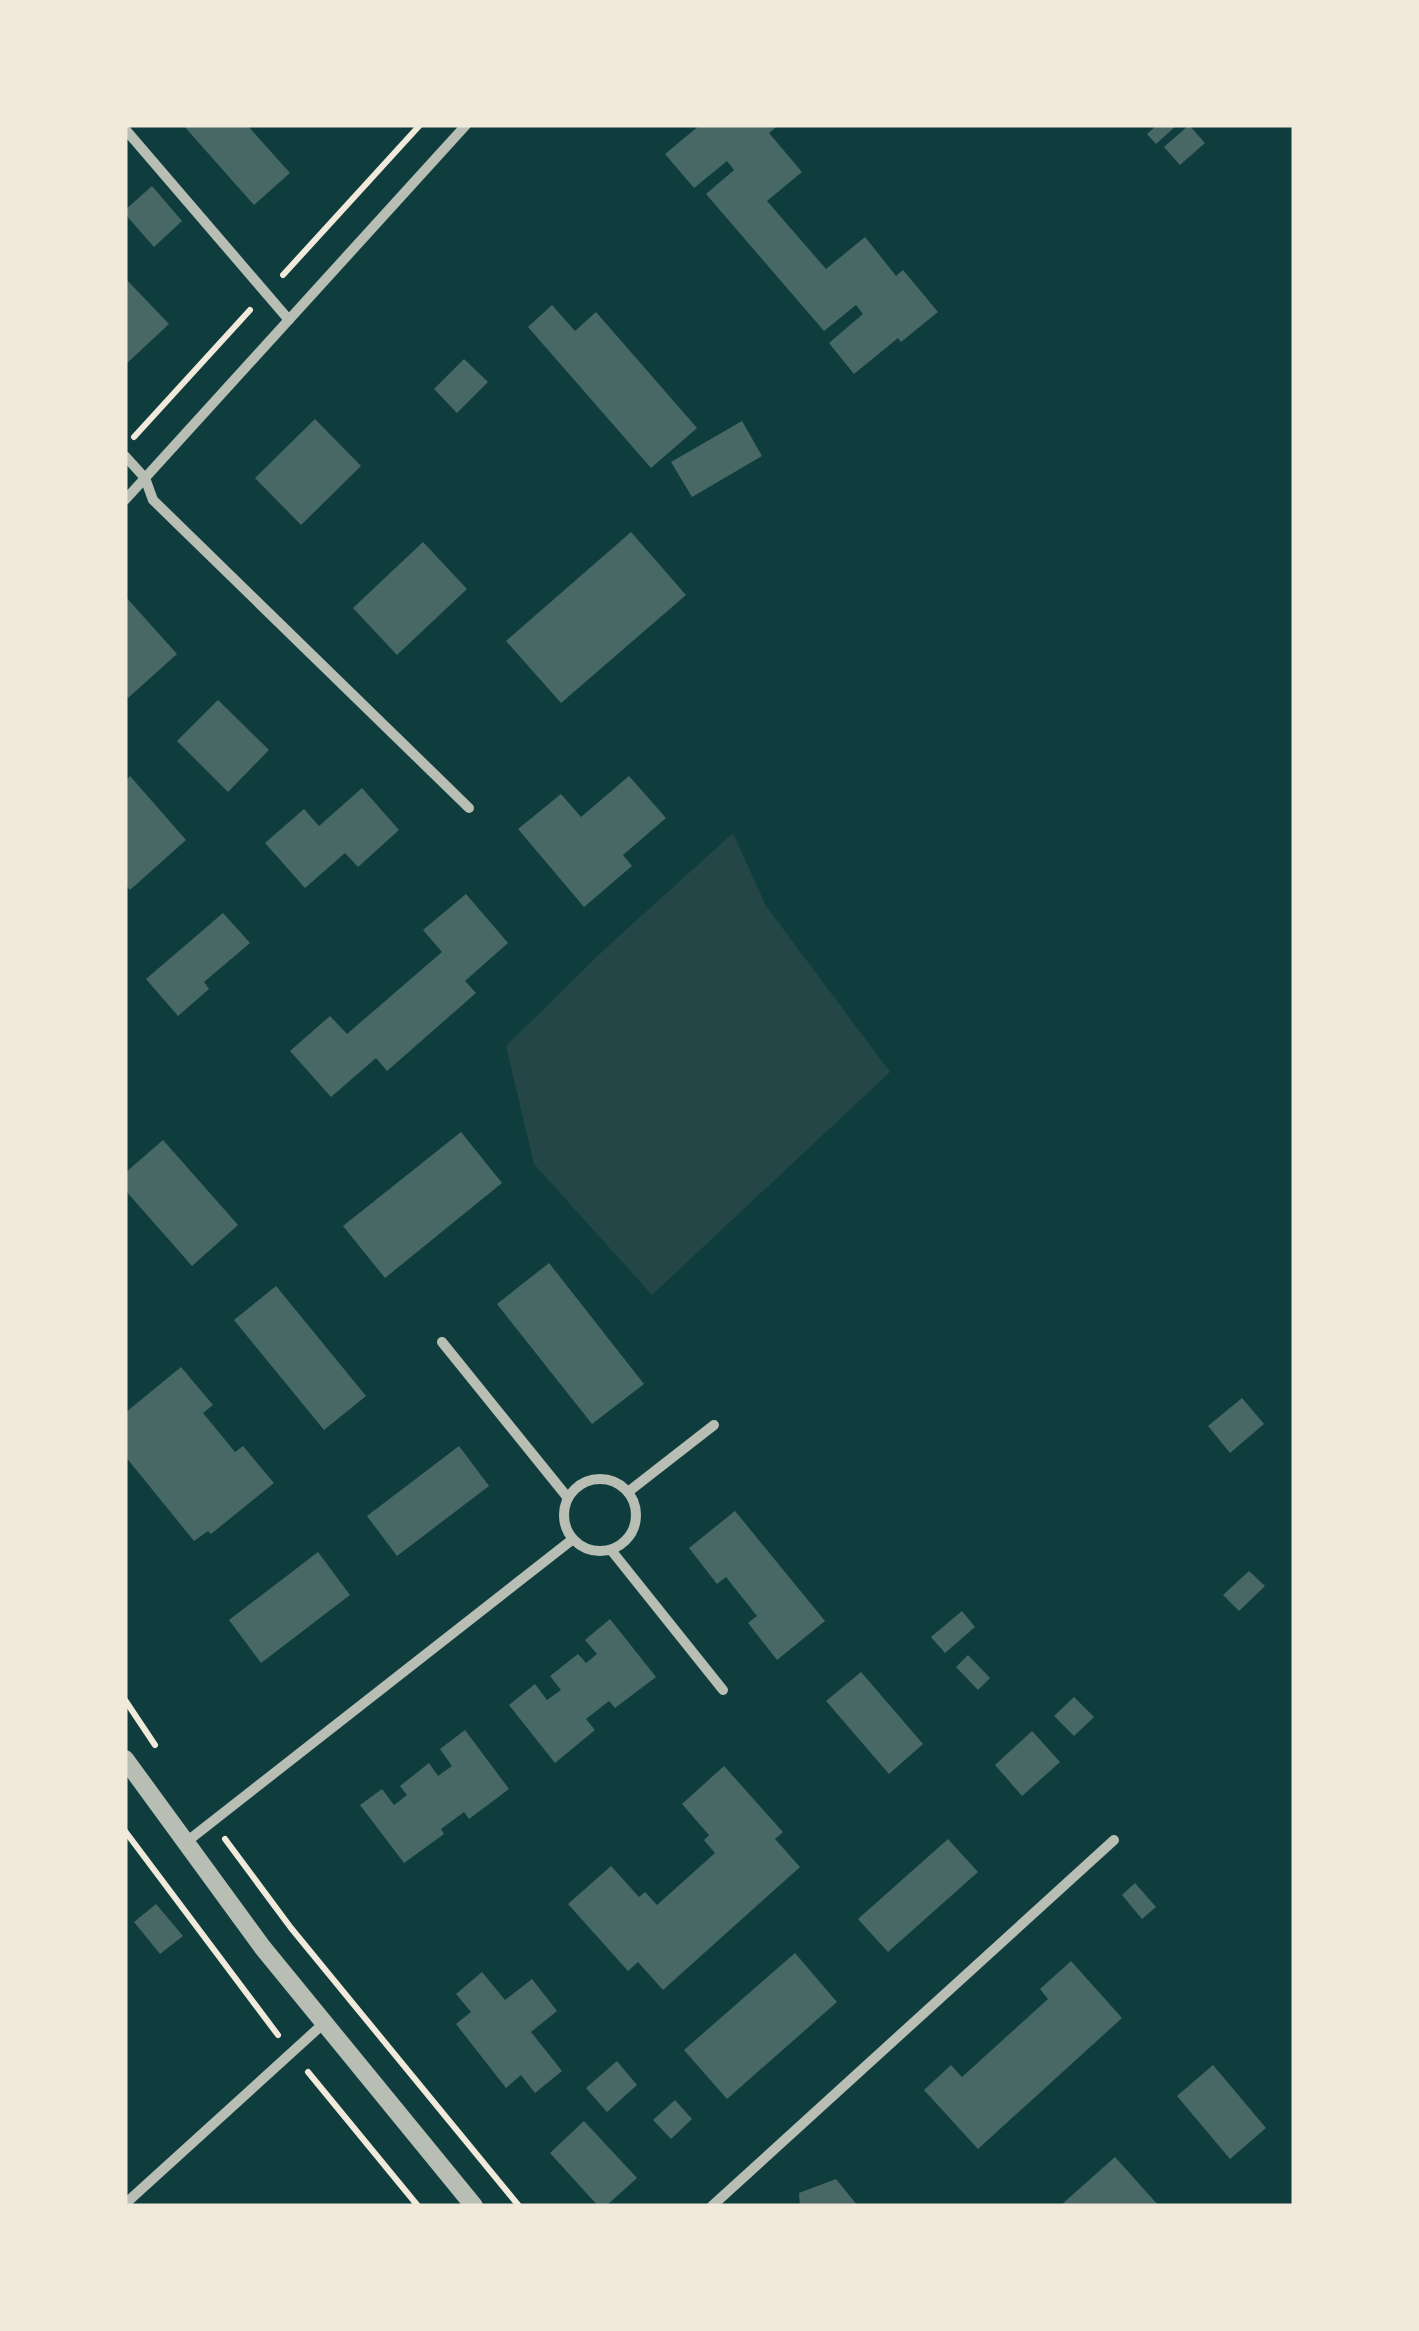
<svg xmlns="http://www.w3.org/2000/svg" width="1419" height="2331" viewBox="0 0 1419 2331" font-family="'Nunito Sans',sans-serif">
<rect width="100%" height="100%" fill="#0f3d3e"/>
<path fill="#244646" d="M 733,833 L 766,906 L 890,1072 L 652,1295 L 534,1164 L 506,1046 L 608,946 Z"/>
<path fill="#486865" d="M 183,125 L 247,125 L 290,173 L 254,205 Z
M 700,125 L 774,125 L 776,127 L 769,133 L 802,172 L 767,201 L 826,269 L 865,237 L 896,276 L 903,270 L 938,312 L 901,342 L 898,338 L 854,374 L 829,343 L 863,314 L 856,305 L 824,331 L 706,194 L 734,170 L 727,161 L 694,188 L 665,154 Z
M 1157,125 L 1177,125 L 1156,144 L 1147,134 Z
M 1189,125 L 1205,143 L 1180,165 L 1164,147 Z
M 152,186 L 182,221 L 154,247 L 125,214 L 125,210 Z
M 125,278 L 169,324 L 125,365 Z
M 552,305 L 575,331 L 596,312 L 697,428 L 651,468 L 528,327 Z
M 464,359 L 488,382 L 457,413 L 434,389 Z
M 315,419 L 361,466 L 301,525 L 255,478 Z
M 742,421 L 762,456 L 692,497 L 671,462 Z
M 631,532 L 686,595 L 561,703 L 506,641 Z
M 423,542 L 467,589 L 397,655 L 353,608 Z
M 125,596 L 177,654 L 128,698 L 125,694 Z
M 218,700 L 269,750 L 228,792 L 177,741 Z
M 130,776 L 186,840 L 130,890 L 125,884 L 125,781 Z
M 629,776 L 666,818 L 623,855 L 632,866 L 584,907 L 518,829 L 561,794 L 581,817 Z
M 362,788 L 399,830 L 358,867 L 345,853 L 305,888 L 265,843 L 304,809 L 319,826 Z
M 466,894 L 508,943 L 465,981 L 476,993 L 387,1071 L 376,1058 L 331,1097 L 290,1051 L 330,1016 L 347,1034 L 442,952 L 423,930 Z
M 223,913 L 250,943 L 204,982 L 209,989 L 178,1016 L 146,979 Z
M 461,1132 L 502,1183 L 385,1278 L 343,1226 Z
M 163,1140 L 238,1225 L 192,1266 L 125,1190 L 125,1173 Z
M 549,1263 L 644,1384 L 592,1424 L 497,1304 Z
M 276,1286 L 366,1396 L 324,1430 L 234,1320 Z
M 181,1367 L 213,1405 L 203,1413 L 235,1452 L 243,1446 L 274,1483 L 211,1534 L 208,1531 L 194,1541 L 125,1456 L 125,1413 Z
M 1242,1398 L 1264,1424 L 1230,1453 L 1208,1426 Z
M 459,1446 L 489,1486 L 397,1556 L 367,1516 Z
M 735,1511 L 825,1621 L 777,1660 L 748,1623 L 757,1616 L 726,1577 L 717,1584 L 689,1548 Z
M 318,1552 L 350,1595 L 261,1663 L 229,1620 Z
M 1249,1571 L 1265,1586 L 1239,1611 L 1223,1595 Z
M 962,1611 L 975,1627 L 945,1653 L 931,1637 Z
M 610,1619 L 656,1677 L 615,1708 L 609,1701 L 586,1719 L 595,1730 L 555,1763 L 509,1705 L 535,1684 L 547,1700 L 561,1690 L 550,1676 L 578,1654 L 586,1663 L 597,1654 L 585,1640 Z
M 968,1655 L 990,1678 L 978,1690 L 956,1667 Z
M 861,1672 L 923,1744 L 889,1774 L 826,1701 Z
M 1074,1697 L 1094,1717 L 1074,1736 L 1054,1716 Z
M 465,1730 L 509,1789 L 469,1819 L 464,1812 L 441,1829 L 444,1834 L 404,1863 L 360,1805 L 382,1789 L 394,1805 L 407,1795 L 400,1786 L 429,1763 L 438,1776 L 452,1766 L 440,1749 Z
M 1032,1731 L 1060,1762 L 1022,1796 L 995,1765 Z
M 724,1766 L 783,1832 L 775,1839 L 800,1867 L 663,1990 L 638,1962 L 628,1971 L 568,1904 L 611,1866 L 639,1897 L 645,1892 L 657,1905 L 715,1853 L 704,1840 L 709,1835 L 682,1804 Z
M 948,1839 L 978,1872 L 888,1952 L 858,1919 Z
M 1135,1883 L 1156,1907 L 1142,1919 L 1122,1895 Z
M 156,1904 L 183,1936 L 160,1954 L 134,1922 Z
M 795,1953 L 837,2002 L 727,2099 L 684,2050 Z
M 1071,1961 L 1122,2018 L 978,2149 L 924,2090 L 951,2065 L 962,2077 L 1048,1999 L 1040,1989 Z
M 482,1972 L 505,2000 L 532,1979 L 557,2011 L 531,2032 L 562,2071 L 535,2093 L 521,2075 L 506,2088 L 456,2024 L 471,2012 L 456,1994 Z
M 617,2061 L 637,2085 L 607,2112 L 586,2088 Z
M 1213,2065 L 1266,2128 L 1230,2159 L 1177,2096 Z
M 675,2100 L 692,2119 L 671,2139 L 653,2120 Z
M 584,2121 L 637,2178 L 606,2206 L 598,2206 L 550,2153 Z
M 1115,2157 L 1159,2206 L 1060,2206 Z
M 836,2179 L 858,2206 L 800,2206 L 799,2193 Z"/>
<g fill="none" stroke-linecap="round" stroke-linejoin="round">
<path stroke="#f1e9da" stroke-width="6" d="M 283,275 L 420,125
M 134,437 L 250,310
M 125,1700 L 155,1745
M 125,1831 L 278,2035
M 225,1839 L 291,1928 L 519,2206
M 308,2072 L 418,2206"/>
<path stroke="#b8beb3" stroke-width="10" d="M 125,129 L 289,320
M 125,456 L 145,478 L 153,500 L 469,808
M 125,500 L 466,125
M 442,1342 L 568,1498
M564 1515a36 36 0 1 1 72 0a36 36 0 1 1-72 0Z
M 628,1492 L 714,1425
M 611,1550 L 723,1690
M 185,1843 L 573,1539
M 125,2204 L 323,2024
M 712,2206 L 1114,1840"/>
<path stroke="#b8beb3" stroke-width="18" d="M 125,1759 L 263,1948 L 474,2206"/>
</g>
<rect width="1419" height="2331" fill="none" stroke="#f1e9da" stroke-width="255"/>
</svg>
